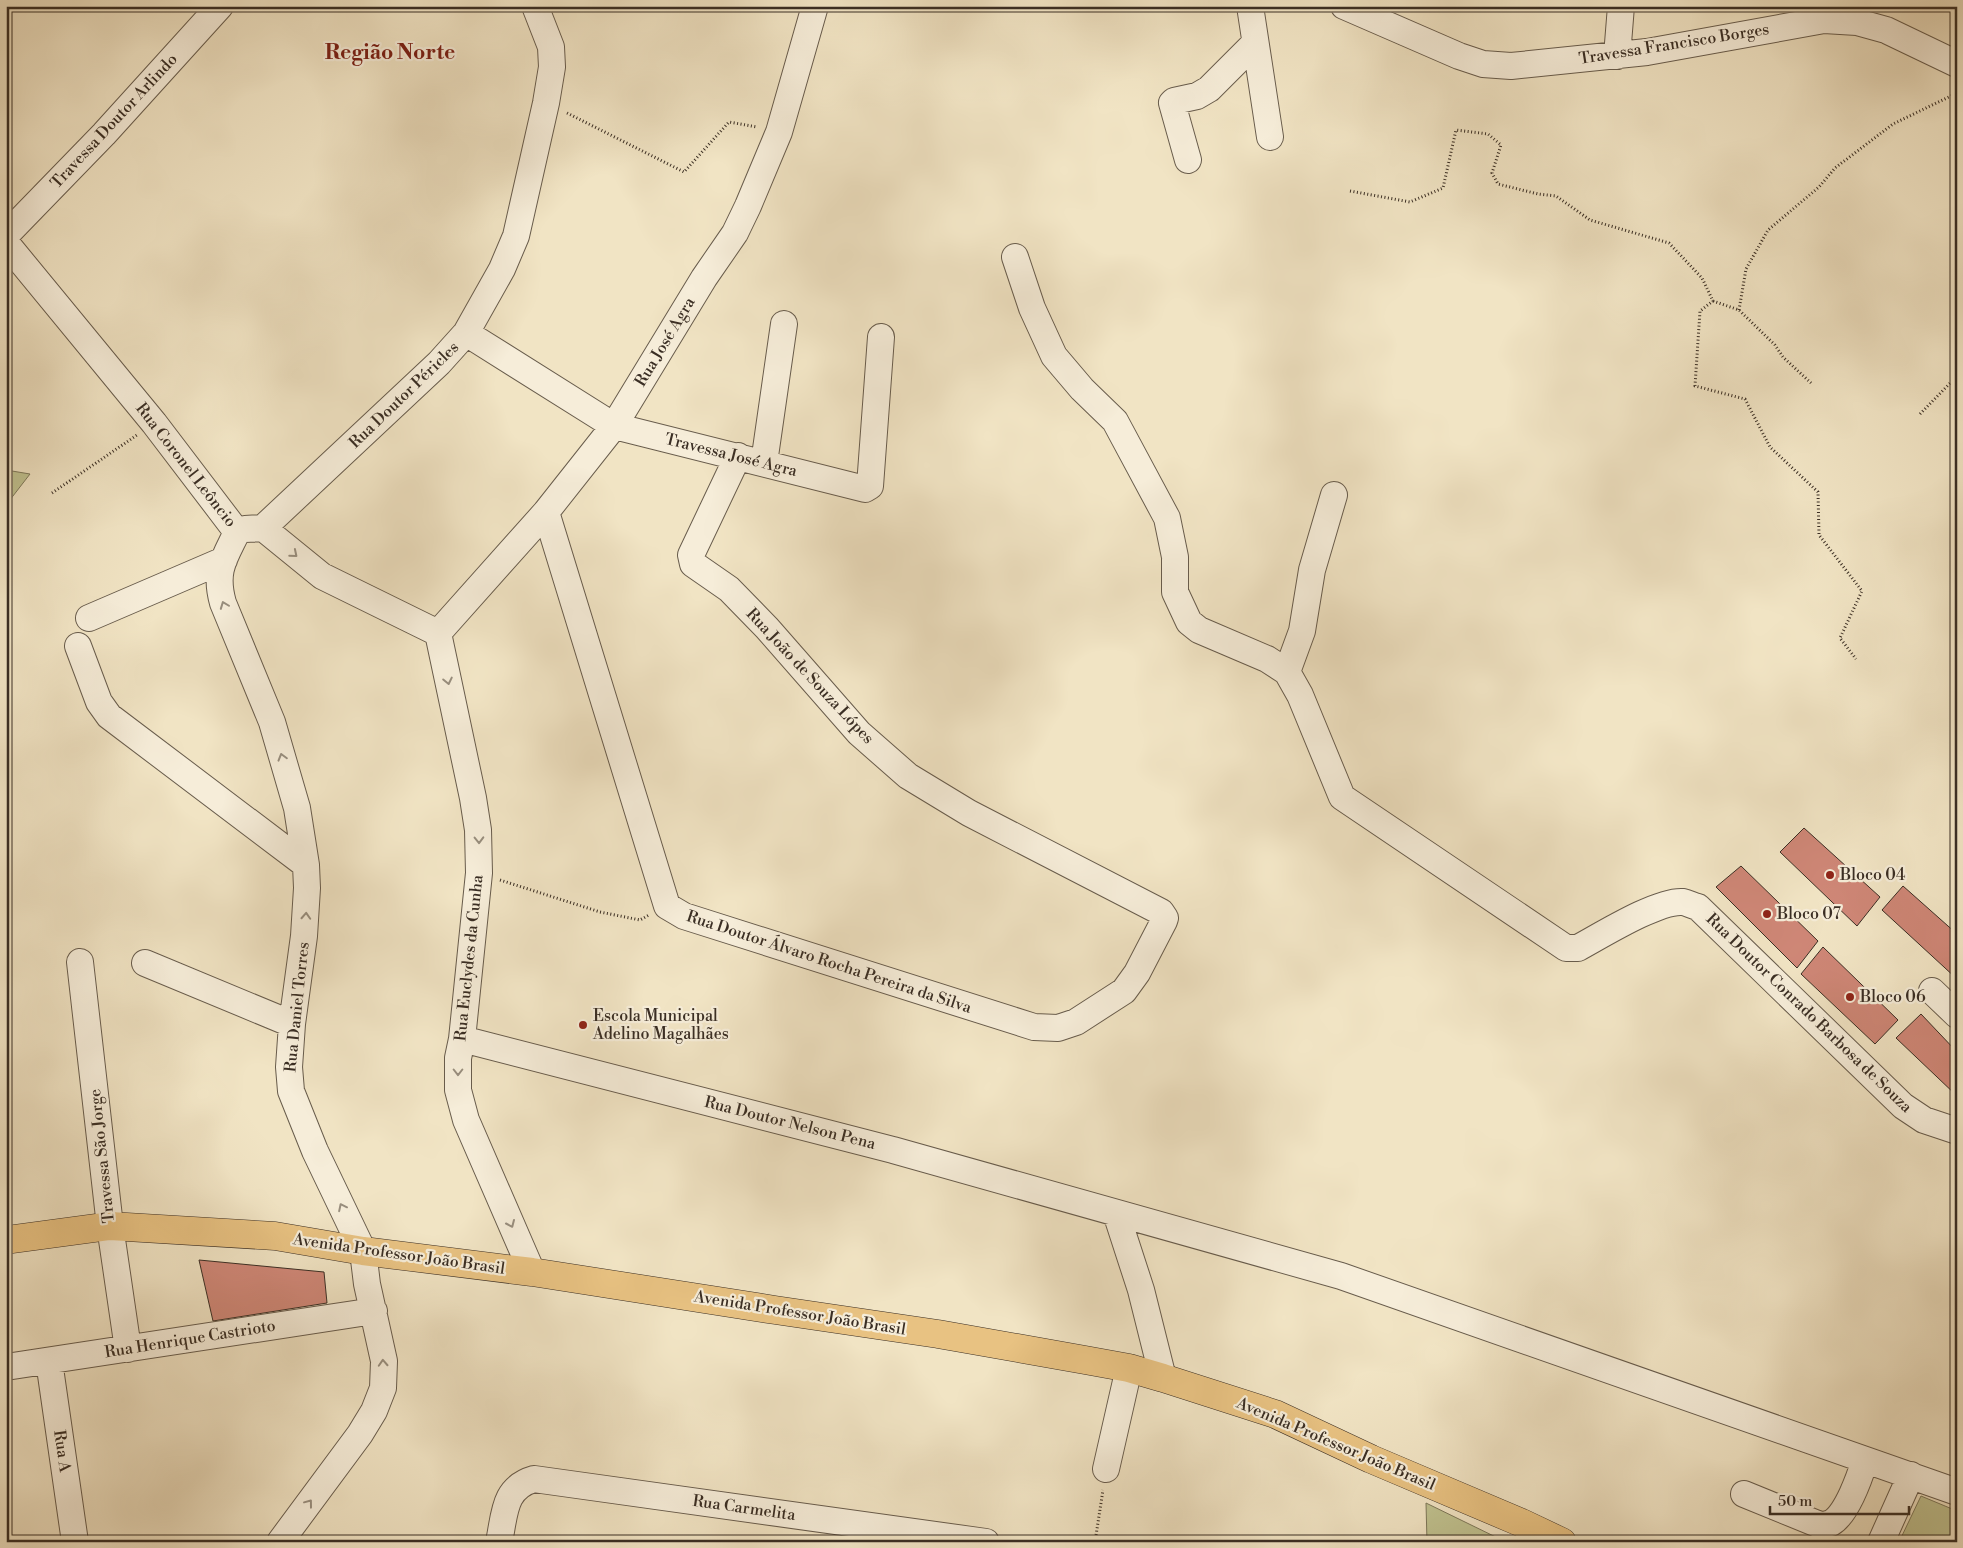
<svg xmlns="http://www.w3.org/2000/svg" width="1963" height="1548" viewBox="0 0 1963 1548" font-family="'Libre Bodoni',serif">
<rect width="100%" height="100%" fill="#f1e4c4"/>
<filter id="stains"><feTurbulence type="fractalNoise" baseFrequency=".004" numOctaves="4"/><feColorMatrix values="0 0 0 0 .2 0 0 0 0 .09 0 0 0 0 .02 0 0 0 .5 -.17"/></filter>
<radialGradient id="worn" r=".72"><stop offset=".6" stop-color="#630" stop-opacity="0"/><stop offset="1" stop-color="#630" stop-opacity=".3"/></radialGradient>
<path fill="#c0c290" stroke="#7d785a" d="M 6,470 L 30,474 L 6,505 Z
M 1921,1496 L 1957,1511 L 1957,1542 L 1899,1542 Z
M 1426,1503 L 1506,1542 L 1427,1542 Z"/>
<path fill="#cf8777" stroke="#3a2e24" d="M 1804,828 L 1880,897 L 1857,926 L 1780,852 Z
M 1741,866 L 1818,941 L 1797,968 L 1716,887 Z
M 1903,886 L 1957,934 L 1957,979 L 1882,910 Z
M 1823,947 L 1898,1020 L 1875,1044 L 1801,974 Z
M 1921,1014 L 1957,1052 L 1957,1096 L 1896,1038 Z
M 199,1260 L 324,1272 L 327,1303 L 213,1321 Z"/>
<g fill="none" stroke-linecap="round" stroke-linejoin="round">
<defs>
<path id="minor" d="M 1250,6 L 1270,137
M 1344,6 L 1459,56 L 1483,64 L 1511,66 L 1647,52 L 1824,20 L 1857,22 L 1886,30 L 1957,64
M 1617,56 L 1621,6
M 1188,160 L 1172,103 L 1174,101 L 1197,96 L 1209,89 L 1255,43
M 6,235 L 104,134 L 220,6
M 6,243 L 154,423 L 237,532
M 1015,257 L 1032,308 L 1054,356 L 1082,389 L 1115,421 L 1167,518 L 1175,557 L 1175,592 L 1189,622 L 1199,630 L 1267,659 L 1287,672 L 1300,695 L 1342,797 L 1566,948 L 1578,948 C 1602,935 1658,900 1683,902 C 1688,903 1693,906 1698,907 L 1903,1106 L 1924,1120 L 1957,1131
M 466,333 L 614,426 L 865,489 L 870,486 L 881,337
M 764,463 L 784,324
M 546,512 L 667,906 L 684,916 L 1034,1027 L 1058,1028 L 1076,1022 L 1124,991 L 1137,973 L 1164,921 L 1165,918 L 1161,912 L 969,813 L 908,776 L 859,733 L 767,628 L 729,589 L 693,564 L 691,555 L 738,456
M 263,528 L 439,363 L 466,333 L 502,269 L 516,236 L 546,103 L 552,67 L 551,47 L 535,6
M 245,529 L 263,528 L 322,576 L 438,633
M 237,532 C 224,559 214,571 223,603 L 272,722 L 297,808 L 306,865 L 307,888 L 304,936 L 292,1024 L 289,1067 L 291,1091 L 315,1151 L 363,1251 L 367,1284 L 384,1361 L 383,1388 L 374,1411 L 360,1434 L 280,1542
M 89,618 L 224,560
M 438,633 L 546,512 L 614,426 L 704,278 L 735,233 L 748,206 L 779,132 L 815,6
M 438,633 L 473,798 L 478,830 L 479,873 L 462,1039 L 458,1058 L 458,1090 L 466,1120 L 532,1272
M 78,646 L 99,702 L 109,716 L 306,865
M 1287,672 L 1302,631 L 1312,570 L 1334,495
M 80,962 L 110,1226 L 128,1349
M 145,963 L 292,1024
M 1932,991 L 1957,1015
M 462,1039 L 893,1150 L 1341,1276 L 1957,1492
M 1116,1213 L 1141,1290 L 1163,1378
M 49,1361 L 75,1542
M 6,1367 L 374,1311
M 1106,1469 L 1129,1368
M 1744,1494 L 1820,1525 C 1823,1525 1828,1524 1831,1523 C 1847,1514 1860,1476 1865,1460
M 499,1542 C 505,1514 503,1488 534,1479 L 986,1542
M 1881,1542 L 1911,1475"/>
<path id="major" d="M 6,1240 L 110,1226 L 275,1236 L 363,1251 L 532,1272 L 775,1310 L 938,1334 L 1085,1360 L 1129,1368 L 1163,1378 L 1275,1414 L 1371,1459 L 1522,1523 L 1562,1542"/>
</defs>
<use href="#minor" stroke="#685c4c" stroke-width="28"/>
<use href="#major" stroke="#3a2e24" stroke-width="29"/>
<path stroke="#3a2e24" stroke-width="3" stroke-dasharray="1 2.5" stroke-linecap="butt" d="M 567,113 L 684,172 L 729,122 L 757,127
M 1350,191 L 1410,202 L 1443,188 L 1456,130 L 1488,134 L 1501,145 L 1492,173 L 1498,184 L 1538,194 L 1556,196 L 1590,220 L 1669,243 L 1702,278 L 1713,301 L 1700,311 L 1695,386 L 1745,399 L 1770,447 L 1818,492 L 1819,535 L 1862,591 L 1840,638 L 1856,659
M 1713,301 L 1739,310 L 1775,345 L 1783,357 L 1811,383
M 1739,310 L 1746,269 L 1768,230 L 1819,187 L 1835,168 L 1893,124 L 1957,93
M 1920,414 L 1957,376
M 52,493 L 137,435
M 500,880 L 600,912 L 640,920 L 649,915
M 1095,1542 L 1103,1490"/>
<use href="#minor" stroke="#f6edd9" stroke-width="26"/>
<use href="#major" stroke="#e8c282" stroke-width="28"/>
</g>
<defs><path id="oneway-chevron" d="M-2-3.5L2.5 0L-2 3.5" fill="none" stroke-width="1.6" stroke-linecap="round" stroke-linejoin="round" transform="scale(1.25)"/></defs>
<g stroke="#988e7e">
<use href="#oneway-chevron" transform="translate(294 554) rotate(40)"/>
<use href="#oneway-chevron" transform="translate(224 605) rotate(-111)"/>
<use href="#oneway-chevron" transform="translate(448 681) rotate(78)"/>
<use href="#oneway-chevron" transform="translate(282 757) rotate(-106)"/>
<use href="#oneway-chevron" transform="translate(479 840) rotate(89)"/>
<use href="#oneway-chevron" transform="translate(306 916) rotate(-87)"/>
<use href="#oneway-chevron" transform="translate(458 1072) rotate(90)"/>
<use href="#oneway-chevron" transform="translate(342 1207) rotate(-116)"/>
<use href="#oneway-chevron" transform="translate(511 1224) rotate(66)"/>
<use href="#oneway-chevron" transform="translate(383 1363) rotate(-93)"/>
<use href="#oneway-chevron" transform="translate(309 1503) rotate(-53)"/>
</g>
<g fill="#8f2418" stroke="#f6edd9" stroke-width="2">
<circle cx="1830" cy="875" r="5"/>
<circle cx="1767" cy="914" r="5"/>
<circle cx="1850" cy="997" r="5"/>
<circle cx="583" cy="1025" r="5"/>
</g>
<g text-anchor="middle" dominant-baseline="central" stroke-width="4.5" stroke-linejoin="round" paint-order="stroke">
<g font-size="16" fill="#3a2e24" stroke="#f6edd9">
<text transform="translate(1674 44) rotate(-9)">Travessa Francisco Borges</text>
<text transform="translate(114 121) rotate(-47)">Travessa Doutor Arlindo</text>
<text transform="translate(665 342) rotate(-59)">Rua José Agra</text>
<text transform="translate(404 395) rotate(-44)">Rua Doutor Péricles</text>
<text transform="translate(731 455) rotate(14)">Travessa José Agra</text>
<text transform="translate(186 465) rotate(52)">Rua Coronel Leôncio</text>
<text transform="translate(810 676) rotate(47)">Rua João de Souza Lópes</text>
<text transform="translate(469 958) rotate(-84)">Rua Euclydes da Cunha</text>
<text transform="translate(829 962) rotate(18)">Rua Doutor Álvaro Rocha Pereira da Silva</text>
<text transform="translate(297 1007) rotate(-84)">Rua Daniel Torres</text>
<text transform="translate(1809 1013) rotate(44)">Rua Doutor Conrado Barbosa de Souza</text>
<text transform="translate(790 1123) rotate(14)">Rua Doutor Nelson Pena</text>
<text transform="translate(102 1156) rotate(-96)">Travessa São Jorge</text>
<text transform="translate(399 1254) rotate(8)">Avenida Professor João Brasil</text>
<text transform="translate(800 1313) rotate(9)">Avenida Professor João Brasil</text>
<text transform="translate(190 1339) rotate(-9)">Rua Henrique Castrioto</text>
<text transform="translate(1336 1444) rotate(23)">Avenida Professor João Brasil</text>
<text transform="translate(62 1451) rotate(82)">Rua A</text>
<text transform="translate(744 1508) rotate(8)">Rua Carmelita</text>
</g>
<g font-size="16" fill="#3a2e24" stroke="#f6edd9" text-anchor="start">
<text x="1840" y="875">Bloco 04</text>
<text x="1777" y="914">Bloco 07</text>
<text x="1860" y="997">Bloco 06</text>
<text x="593" y="1016">Escola Municipal<tspan x="593" dy="18">Adelino Magalhães</tspan></text>
</g>
<g font-size="21" font-weight="bold" fill="#7a1f14" stroke="#f6edd9">
<text x="390" y="53">Região Norte</text>
</g>
</g>
<rect width="1963" height="1548" fill="none" stroke="#f1e4c4" stroke-width="25"/>
<rect x="8" y="8" width="1948" height="1533" fill="none" stroke="#3a2e24" stroke-width="2.5"/>
<rect x="12" y="12" width="1938" height="1523" fill="none" stroke="#3a2e24"/>
<path d="M1770 1506v8h139v-8" fill="none" stroke="#3a2e24" stroke-width="2.5"/>
<text x="1778" y="1506" font-size="15" fill="#3a2e24" stroke="#f6edd9" stroke-width="4" paint-order="stroke">50 m</text>
<rect width="100%" height="100%" filter="url(#stains)"/>
<rect width="100%" height="100%" fill="url(#worn)"/>
</svg>
